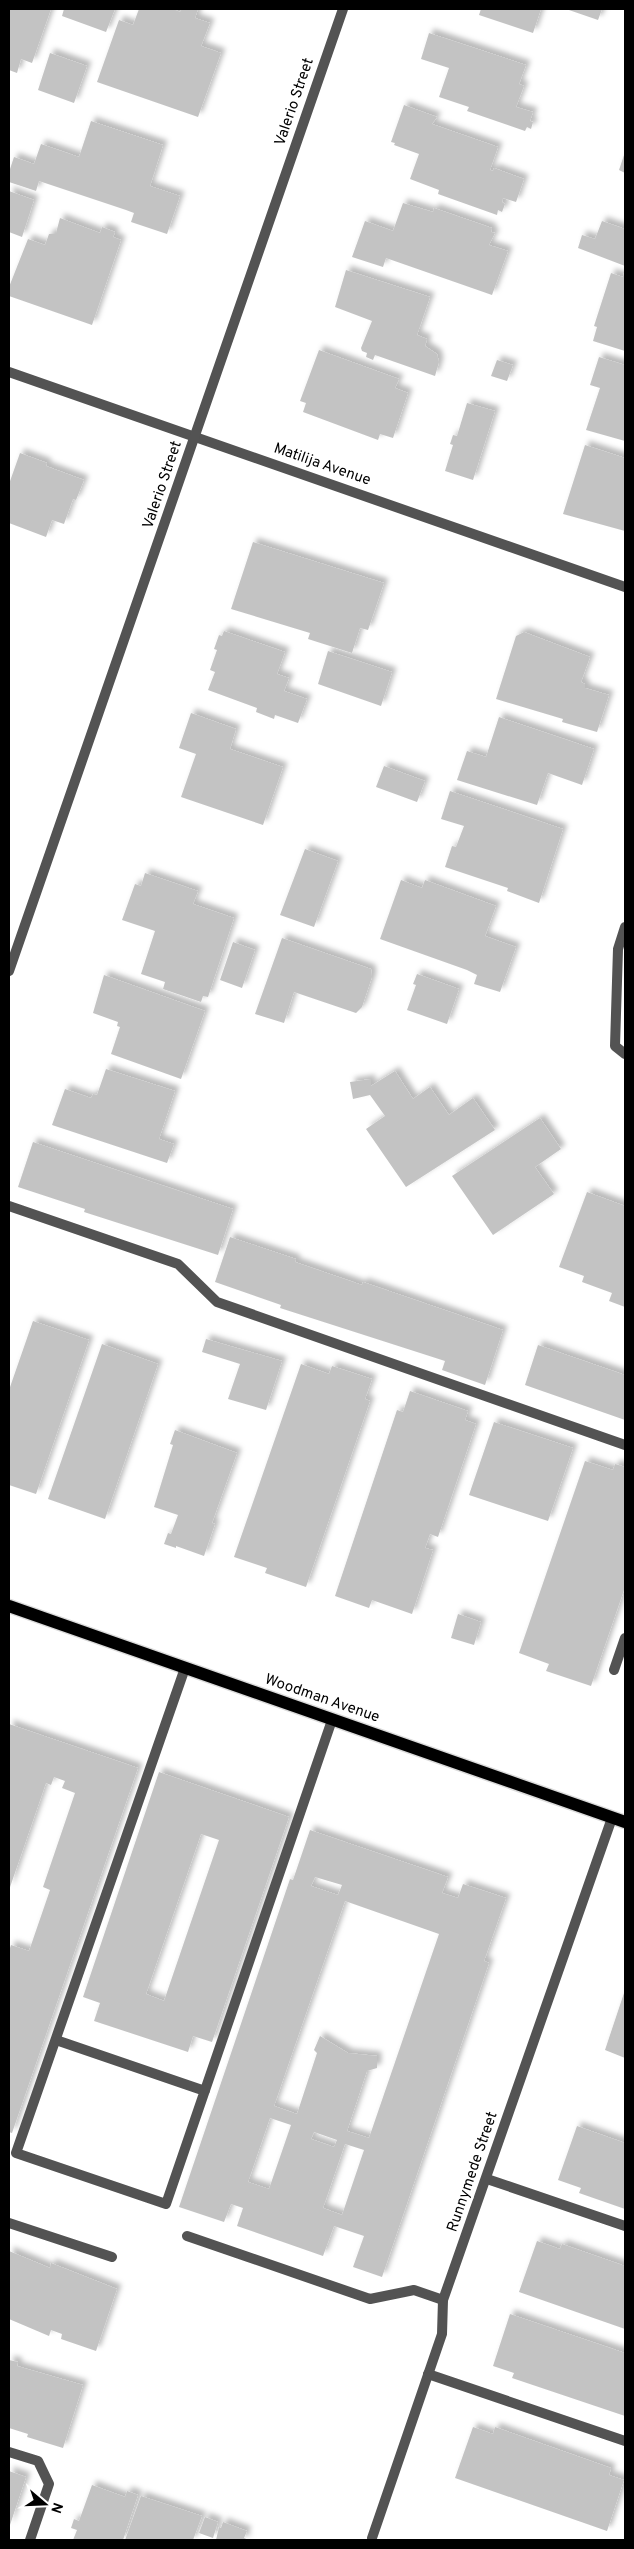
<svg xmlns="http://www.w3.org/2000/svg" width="634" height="2549" viewBox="0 0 634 2549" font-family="Overpass,sans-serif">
<defs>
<filter id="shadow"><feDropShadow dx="4.5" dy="-4.5" stdDeviation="2.5" flood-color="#0004"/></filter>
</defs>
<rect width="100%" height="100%" fill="#fff"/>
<path fill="#c3c3c3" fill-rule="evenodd" filter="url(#shadow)" d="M 9,9 L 51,9 L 32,63 L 21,59 L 17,73 L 9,70 Z
M 64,9 L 115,9 L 106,32 L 62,16 Z
M 139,9 L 173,9 L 180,12 L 182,9 L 198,9 L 195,18 L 210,23 L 201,46 L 221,53 L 198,117 L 97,82 L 119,20 L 133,25 Z
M 481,9 L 541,9 L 533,33 L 479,15 Z
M 566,9 L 602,9 L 598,20 Z
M 429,33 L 526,65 L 519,84 L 524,86 L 516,107 L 533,112 L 530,121 L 533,122 L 531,129 L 527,127 L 525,131 L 467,111 L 469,107 L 439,97 L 449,68 L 421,59 Z
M 50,53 L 87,66 L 74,103 L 38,90 Z
M 404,105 L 437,117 L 432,124 L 498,147 L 490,170 L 493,171 L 494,168 L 524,179 L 516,202 L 503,198 L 502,202 L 505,204 L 502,212 L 498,210 L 497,215 L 438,194 L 439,190 L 410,179 L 419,154 L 394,145 L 395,143 L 391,142 Z
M 91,121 L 163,145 L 150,186 L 180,196 L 167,234 L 131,222 L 134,213 L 126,210 L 39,181 L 36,191 L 9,182 L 9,172 L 14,157 L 34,164 L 41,144 L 79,157 Z
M 625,152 L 625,173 L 619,170 Z
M 9,191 L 34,200 L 22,237 L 9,232 Z
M 403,203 L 433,212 L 434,208 L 492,228 L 491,232 L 495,233 L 489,245 L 508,251 L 492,295 L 386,258 L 383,267 L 352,257 L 365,221 L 393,231 Z
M 60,218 L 100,233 L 102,227 L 115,232 L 113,237 L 121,240 L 92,325 L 9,296 L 9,287 L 28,239 L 45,245 L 49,234 L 56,233 Z
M 602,221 L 625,229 L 625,266 L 578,248 L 582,235 L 595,239 Z
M 346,270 L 430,297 L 417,335 L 427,339 L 425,346 L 437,354 L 439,362 L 435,376 L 375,355 L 373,360 L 366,357 L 367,353 L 362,351 L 361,348 L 372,321 L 335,307 Z
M 625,270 L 625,351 L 593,341 L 597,327 L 594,326 L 611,273 L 623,277 Z
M 319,350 L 399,379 L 395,388 L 408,393 L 393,438 L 380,434 L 378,440 L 303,412 L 306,403 L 300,401 Z
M 599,357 L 625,365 L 625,441 L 586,430 L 600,388 L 590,385 Z
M 497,360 L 513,365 L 507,381 L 491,376 Z
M 467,403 L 495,411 L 473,480 L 445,471 L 453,445 L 450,444 L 453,435 L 457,436 Z
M 585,445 L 625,458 L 625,531 L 563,514 Z
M 20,453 L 47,463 L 46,466 L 84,480 L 76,500 L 73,499 L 64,524 L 52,520 L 46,537 L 9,523 L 9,484 Z
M 253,542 L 384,583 L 368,630 L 360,628 L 352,653 L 308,639 L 310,633 L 231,609 Z
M 224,631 L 285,652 L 277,674 L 289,678 L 284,691 L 307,699 L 298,723 L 275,715 L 274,719 L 256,712 L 257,708 L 208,690 L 215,672 L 210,670 L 217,650 L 214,649 L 219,635 L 222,636 Z
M 524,632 L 590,657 L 581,682 L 585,684 L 585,688 L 609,695 L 597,732 L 562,722 L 563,719 L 496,699 L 516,636 Z
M 328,651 L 392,672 L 381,706 L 318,684 Z
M 191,713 L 236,729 L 230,749 L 283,767 L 263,825 L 181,797 L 196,754 L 179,748 Z
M 499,717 L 594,749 L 582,785 L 548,773 L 537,805 L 457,780 L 467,751 L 486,757 Z
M 384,766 L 425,781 L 417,802 L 376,787 Z
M 450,791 L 563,829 L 539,903 L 507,891 L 508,888 L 445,867 L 452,846 L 456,847 L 464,826 L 441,819 Z
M 305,849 L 338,861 L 314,927 L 280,915 Z
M 145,873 L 198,891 L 193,904 L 234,918 L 208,997 L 203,996 L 201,1002 L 163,989 L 165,982 L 141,974 L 155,931 L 122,920 L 135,884 L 141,886 Z
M 401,880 L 422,888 L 425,880 L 496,906 L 485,936 L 516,947 L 500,992 L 474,984 L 477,975 L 467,970 L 380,939 Z
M 282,938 L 371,969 L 372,977 L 362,1007 L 356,1013 L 294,992 L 284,1023 L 255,1014 Z
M 233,942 L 255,950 L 242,988 L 220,980 Z
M 417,974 L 459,989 L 447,1024 L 407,1010 L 416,985 L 413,984 Z
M 104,975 L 205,1011 L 181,1079 L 111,1054 L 120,1027 L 117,1026 L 118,1022 L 93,1013 Z
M 106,1069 L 175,1091 L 159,1139 L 174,1144 L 167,1163 L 52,1125 L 65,1089 L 91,1098 L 93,1094 L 97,1095 Z
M 395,1071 L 413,1099 L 430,1087 L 449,1115 L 473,1098 L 495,1130 L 406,1187 L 366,1129 L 385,1116 L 370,1095 L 353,1099 L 350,1082 L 371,1079 L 371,1086 Z
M 540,1118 L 561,1149 L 535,1167 L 554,1194 L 493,1235 L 452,1176 Z
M 33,1142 L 233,1209 L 218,1255 L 84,1212 L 85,1209 L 18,1187 Z
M 587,1192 L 625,1206 L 625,1307 L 609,1301 L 612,1293 L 582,1282 L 584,1276 L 559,1267 Z
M 230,1237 L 296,1259 L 295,1262 L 362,1285 L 363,1282 L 503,1330 L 485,1385 L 442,1370 L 445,1361 L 280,1308 L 281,1305 L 215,1282 Z
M 33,1321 L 89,1340 L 36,1494 L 9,1485 L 9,1390 Z
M 206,1339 L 282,1361 L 266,1410 L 228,1399 L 240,1364 L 202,1352 Z
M 102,1344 L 158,1364 L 105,1519 L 48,1499 Z
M 538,1345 L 625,1375 L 625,1420 L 525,1385 Z
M 301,1364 L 329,1374 L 332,1366 L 372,1379 L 365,1399 L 370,1401 L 306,1587 L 265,1573 L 267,1568 L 234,1557 Z
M 410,1391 L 468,1411 L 465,1420 L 476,1424 L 438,1537 L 430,1534 L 425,1548 L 433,1550 L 412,1614 L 372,1600 L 369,1608 L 335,1596 L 397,1410 L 403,1412 Z
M 494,1422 L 573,1448 L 548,1521 L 469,1495 Z
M 175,1430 L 237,1453 L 212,1523 L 215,1524 L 204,1556 L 176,1546 L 176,1548 L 164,1544 L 168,1533 L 171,1534 L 178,1515 L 154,1507 L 173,1445 L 170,1444 Z
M 585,1461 L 613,1470 L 615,1464 L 625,1467 L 625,1587 L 591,1686 L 546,1671 L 549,1664 L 519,1653 Z
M 458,1614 L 481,1622 L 474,1645 L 451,1638 Z
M 9,1724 L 138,1768 L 12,2133 L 9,2132 L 9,1951 L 11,1945 L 29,1951 L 50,1890 L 43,1887 L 75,1793 L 62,1788 L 65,1781 L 54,1777 L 51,1785 L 46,1783 L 9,1890 Z
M 159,1772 L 289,1817 L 212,2042 L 193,2036 L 188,2052 L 94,2021 L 100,2003 L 83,1997 ZM 201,1834 L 219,1840 L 164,2001 L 146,1994 Z
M 310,1830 L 448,1877 L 442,1893 L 458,1898 L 463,1884 L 506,1898 L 484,1961 L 489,1963 L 382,2277 L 353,2267 L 364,2236 L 334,2226 L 323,2256 L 237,2226 L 243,2208 L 231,2204 L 224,2222 L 179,2207 L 290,1879 L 293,1880 ZM 315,1877 L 342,1885 L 338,1895 L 311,1886 ZM 345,1901 L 439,1934 L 369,2138 L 347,2131 L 367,2071 L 377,2068 L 377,2056 L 348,2053 L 320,2036 L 314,2050 L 317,2053 L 297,2114 L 274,2106 ZM 270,2118 L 291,2125 L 269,2189 L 248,2182 ZM 314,2132 L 337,2140 L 334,2147 L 311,2139 ZM 345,2144 L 364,2150 L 342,2215 L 323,2208 Z
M 625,1990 L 625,2058 L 605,2050 Z
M 577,2126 L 625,2143 L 625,2209 L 579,2193 L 581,2188 L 558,2180 Z
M 537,2241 L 560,2249 L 562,2244 L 625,2266 L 625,2329 L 519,2292 Z
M 9,2251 L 50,2268 L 51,2263 L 117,2289 L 96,2351 L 61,2339 L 62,2334 L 51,2330 L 49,2336 L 9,2319 Z
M 510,2314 L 625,2353 L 625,2416 L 512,2378 L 514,2373 L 493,2366 Z
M 9,2360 L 18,2362 L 17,2366 L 83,2385 L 63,2448 L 27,2437 L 28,2434 L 9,2428 Z
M 473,2427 L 493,2434 L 495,2427 L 611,2468 L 609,2475 L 624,2480 L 607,2531 L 455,2478 Z
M 9,2471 L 26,2477 L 9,2528 Z
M 92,2485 L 125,2497 L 127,2491 L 138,2495 L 123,2540 L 73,2540 L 77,2530 L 71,2528 L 74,2519 L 79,2521 Z
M 141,2496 L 202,2516 L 193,2540 L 125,2540 Z
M 205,2517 L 218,2522 L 213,2538 L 199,2533 Z
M 223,2522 L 247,2531 L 244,2538 L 249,2540 L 216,2540 L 219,2527 L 221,2528 Z"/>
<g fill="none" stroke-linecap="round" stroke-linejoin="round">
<defs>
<path id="primary" d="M 9,1606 L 625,1822"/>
</defs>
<use href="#primary" stroke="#dbdbdb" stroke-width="15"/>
<path stroke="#535353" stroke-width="10" d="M 9,1206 L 178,1264 L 217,1302 L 625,1445
M 185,1668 L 16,2153 L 166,2204 L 332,1720
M 614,1670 L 625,1638
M 56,2040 L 205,2091
M 487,2179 L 625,2226
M 9,2223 L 112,2257
M 187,2236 L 370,2299 L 414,2290 L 443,2300
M 428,2374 L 625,2441
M 9,2452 L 38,2461 L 49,2484 L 30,2540"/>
<path stroke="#535353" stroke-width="10" d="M 9,372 L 625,587
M 625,927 L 618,949 L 615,1046 L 625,1054
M 372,2538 L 442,2334 L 443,2300 L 612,1818"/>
<path stroke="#535353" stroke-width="10" d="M 9,971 L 343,9"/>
<use href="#primary" stroke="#000" stroke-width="12"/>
</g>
<g text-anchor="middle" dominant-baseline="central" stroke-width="5" stroke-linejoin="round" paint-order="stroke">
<g font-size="15" fill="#000" stroke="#fff">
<text transform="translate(295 102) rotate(-71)">Valerio Street</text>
<text transform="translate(322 465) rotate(19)">Matilija Avenue</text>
<text transform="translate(163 485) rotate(-71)">Valerio Street</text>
<text transform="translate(322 1699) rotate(19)">Woodman Avenue</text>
<text transform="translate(473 2172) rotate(-71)">Runnymede Street</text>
</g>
</g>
<rect width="634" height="2549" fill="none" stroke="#000000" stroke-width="20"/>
<g transform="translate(45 2504) rotate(109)" stroke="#ffffff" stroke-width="4" paint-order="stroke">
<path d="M0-4L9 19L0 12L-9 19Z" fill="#000000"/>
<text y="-8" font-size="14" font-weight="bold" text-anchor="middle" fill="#000000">N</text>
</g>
</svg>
